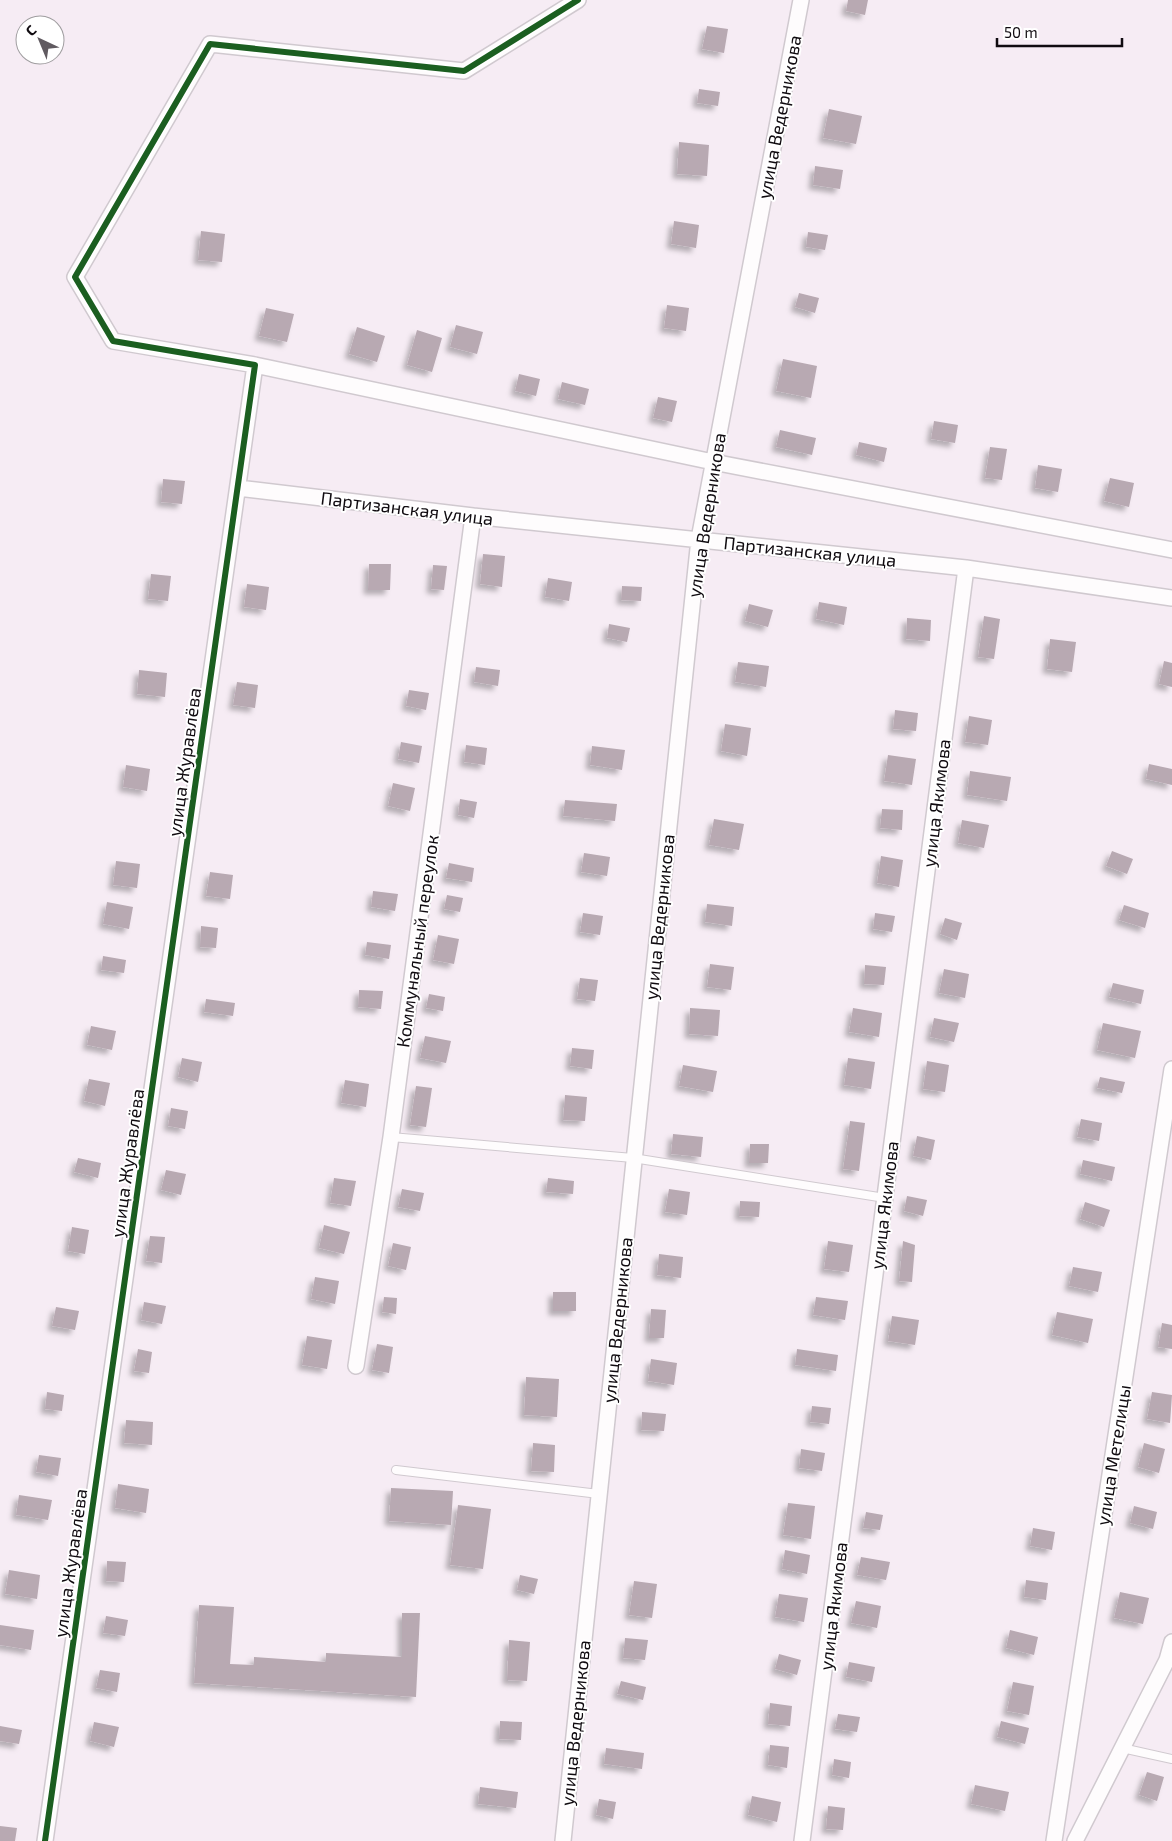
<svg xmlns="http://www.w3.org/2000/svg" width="1172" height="1841" viewBox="0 0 1172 1841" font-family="'Exo 2',sans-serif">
<defs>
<filter id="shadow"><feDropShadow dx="-4.5" dy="4.5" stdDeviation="2.5" flood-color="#0004"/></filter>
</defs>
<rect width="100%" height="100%" fill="#f6ecf4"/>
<path fill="#b8a9b2" filter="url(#shadow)" d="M 848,0 L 868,0 L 865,15 L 846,11 Z
M 707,26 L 728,29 L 724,53 L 702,49 Z
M 699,89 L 720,92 L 718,106 L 697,103 Z
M 829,109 L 862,116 L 856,144 L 823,138 Z
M 679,142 L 709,145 L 707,176 L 677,174 Z
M 815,166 L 843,170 L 840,189 L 813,185 Z
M 674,221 L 699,225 L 696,248 L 671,244 Z
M 201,231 L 225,234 L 222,262 L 198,260 Z
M 808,232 L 828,235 L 825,250 L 806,247 Z
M 799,293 L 819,298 L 815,313 L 795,307 Z
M 667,305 L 689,308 L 686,331 L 664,328 Z
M 266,308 L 294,314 L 287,342 L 259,336 Z
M 456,325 L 483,332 L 477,354 L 450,347 Z
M 357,327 L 385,336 L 377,362 L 349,354 Z
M 417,330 L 442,338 L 432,372 L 407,365 Z
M 783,359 L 817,366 L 811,398 L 776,391 Z
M 519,374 L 540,379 L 536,396 L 515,391 Z
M 562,382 L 589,389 L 585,405 L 558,399 Z
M 658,397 L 677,401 L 672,422 L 653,418 Z
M 934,421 L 958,425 L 955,443 L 931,439 Z
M 780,430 L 816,438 L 812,455 L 776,447 Z
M 859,442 L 887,448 L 884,462 L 856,455 Z
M 990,447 L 1007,449 L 1002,480 L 985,478 Z
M 1038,465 L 1062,469 L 1058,492 L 1035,488 Z
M 1110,478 L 1134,483 L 1129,507 L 1104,501 Z
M 163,479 L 185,481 L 182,504 L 161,502 Z
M 483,554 L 505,556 L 502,587 L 480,584 Z
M 369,564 L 391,564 L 390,590 L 368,590 Z
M 433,565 L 447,566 L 444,590 L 431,589 Z
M 151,574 L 171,576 L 168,601 L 148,599 Z
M 548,578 L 572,582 L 569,601 L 545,597 Z
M 247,584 L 269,587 L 266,610 L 244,607 Z
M 622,586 L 642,587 L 641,601 L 621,600 Z
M 819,602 L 847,607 L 844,625 L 816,619 Z
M 749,604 L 773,610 L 768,627 L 745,621 Z
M 984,616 L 1000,619 L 994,659 L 978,657 Z
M 907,618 L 931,620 L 930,641 L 906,639 Z
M 609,624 L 630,628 L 627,642 L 607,638 Z
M 1050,639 L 1076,642 L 1072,672 L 1047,669 Z
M 1164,661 L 1172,663 L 1172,687 L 1159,684 Z
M 738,662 L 769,666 L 766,687 L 735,682 Z
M 476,667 L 500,670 L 498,686 L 474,682 Z
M 139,670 L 167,673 L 165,697 L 137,694 Z
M 237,682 L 258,685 L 255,708 L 233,705 Z
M 409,690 L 429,693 L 426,710 L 406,706 Z
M 895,710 L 918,713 L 916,731 L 893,729 Z
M 969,716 L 992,720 L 988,745 L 965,742 Z
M 725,724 L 751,728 L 747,756 L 721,751 Z
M 401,742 L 422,746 L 419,763 L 398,759 Z
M 466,745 L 487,748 L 485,765 L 464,762 Z
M 592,746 L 625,750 L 622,770 L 590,765 Z
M 888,755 L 916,759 L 912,785 L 884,781 Z
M 1149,764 L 1172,769 L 1172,785 L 1146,779 Z
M 126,765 L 150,769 L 147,791 L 123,787 Z
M 970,771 L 1011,777 L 1007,801 L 967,795 Z
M 393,783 L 415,788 L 410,811 L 388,806 Z
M 460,799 L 477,802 L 474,818 L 458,815 Z
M 565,800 L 617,804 L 615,821 L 563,816 Z
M 882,809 L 903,810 L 902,830 L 880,828 Z
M 714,819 L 744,824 L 739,850 L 709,845 Z
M 962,820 L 989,825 L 984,848 L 958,843 Z
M 1112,851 L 1133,859 L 1127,874 L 1106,866 Z
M 584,853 L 610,857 L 607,876 L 581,872 Z
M 881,856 L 903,860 L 899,887 L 877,883 Z
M 116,861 L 140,864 L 137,888 L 113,885 Z
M 449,863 L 474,868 L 472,882 L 446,878 Z
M 210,872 L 233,875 L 230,899 L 206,896 Z
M 373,891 L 398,894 L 395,911 L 371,907 Z
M 447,895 L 463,898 L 460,912 L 444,909 Z
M 107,902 L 133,907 L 129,929 L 103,924 Z
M 707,904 L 734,907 L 732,926 L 705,922 Z
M 1124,905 L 1149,913 L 1145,928 L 1119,920 Z
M 583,913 L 603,916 L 600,935 L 580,932 Z
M 875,913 L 895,916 L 892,932 L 873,929 Z
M 945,918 L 962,923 L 957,940 L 940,934 Z
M 201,926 L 218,928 L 216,948 L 200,947 Z
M 438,935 L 459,939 L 454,964 L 433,960 Z
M 367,942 L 391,945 L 389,959 L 365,955 Z
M 103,956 L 126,960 L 124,973 L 101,970 Z
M 710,964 L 734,967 L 731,990 L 707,987 Z
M 865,965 L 886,967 L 884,985 L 864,984 Z
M 944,969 L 969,974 L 965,998 L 939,993 Z
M 580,978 L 598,980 L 595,1001 L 577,999 Z
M 1113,983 L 1144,990 L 1141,1004 L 1109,997 Z
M 359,990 L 383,991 L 381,1009 L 358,1007 Z
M 429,994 L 445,997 L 443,1011 L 426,1008 Z
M 206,999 L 235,1003 L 233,1016 L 204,1012 Z
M 690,1008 L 720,1010 L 718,1036 L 689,1034 Z
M 853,1008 L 882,1013 L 879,1037 L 849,1032 Z
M 934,1018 L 959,1023 L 954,1042 L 930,1037 Z
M 1103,1023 L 1141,1031 L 1135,1058 L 1097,1050 Z
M 91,1026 L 116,1031 L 112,1050 L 87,1045 Z
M 425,1036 L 451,1041 L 446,1063 L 420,1058 Z
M 572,1048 L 594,1050 L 592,1069 L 570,1066 Z
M 182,1058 L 202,1062 L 198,1082 L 178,1077 Z
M 848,1058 L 875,1062 L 871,1089 L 844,1085 Z
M 927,1061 L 949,1065 L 945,1092 L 923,1089 Z
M 683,1065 L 717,1071 L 713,1092 L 679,1086 Z
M 1100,1077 L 1125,1082 L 1122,1093 L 1097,1088 Z
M 89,1079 L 110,1083 L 105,1106 L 84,1101 Z
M 345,1080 L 369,1084 L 366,1107 L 341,1103 Z
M 416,1086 L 432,1088 L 426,1127 L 410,1125 Z
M 565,1095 L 587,1097 L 585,1121 L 563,1120 Z
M 171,1108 L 188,1111 L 185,1129 L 168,1126 Z
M 1081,1119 L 1102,1123 L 1099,1141 L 1077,1137 Z
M 850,1121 L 865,1123 L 859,1171 L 843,1169 Z
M 673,1134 L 703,1137 L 701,1157 L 671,1154 Z
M 917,1136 L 935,1140 L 931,1160 L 913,1156 Z
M 750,1144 L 769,1144 L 768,1163 L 749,1163 Z
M 78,1158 L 101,1163 L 98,1178 L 74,1172 Z
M 1083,1160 L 1115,1167 L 1112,1181 L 1080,1174 Z
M 166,1170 L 186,1174 L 181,1195 L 161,1190 Z
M 334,1178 L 356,1181 L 351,1206 L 330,1203 Z
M 548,1178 L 574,1181 L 573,1194 L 546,1192 Z
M 402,1189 L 424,1193 L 420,1211 L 398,1207 Z
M 669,1189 L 690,1192 L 687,1215 L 665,1212 Z
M 907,1196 L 927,1200 L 923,1216 L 904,1211 Z
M 740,1201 L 760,1202 L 759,1217 L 739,1216 Z
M 1085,1202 L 1110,1210 L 1104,1227 L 1080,1219 Z
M 324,1225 L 350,1232 L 344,1254 L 319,1248 Z
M 72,1227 L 89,1230 L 85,1254 L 68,1251 Z
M 150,1236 L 165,1237 L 162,1263 L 146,1261 Z
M 828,1241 L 853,1245 L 849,1272 L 824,1269 Z
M 903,1241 L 915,1245 L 912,1282 L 899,1281 Z
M 393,1243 L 411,1247 L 406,1270 L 388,1266 Z
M 659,1254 L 683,1257 L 681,1278 L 657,1275 Z
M 1073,1267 L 1102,1272 L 1098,1292 L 1069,1286 Z
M 315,1277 L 339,1281 L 335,1304 L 311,1299 Z
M 553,1292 L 576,1292 L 576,1311 L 553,1311 Z
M 384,1297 L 397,1298 L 396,1314 L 382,1312 Z
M 816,1297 L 848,1301 L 845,1320 L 813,1315 Z
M 144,1302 L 166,1306 L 162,1324 L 141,1320 Z
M 56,1307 L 79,1311 L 75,1330 L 52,1326 Z
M 651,1309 L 666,1310 L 664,1338 L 649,1338 Z
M 1057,1312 L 1093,1319 L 1088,1343 L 1052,1335 Z
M 892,1316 L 919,1320 L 915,1345 L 888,1341 Z
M 1162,1323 L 1172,1325 L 1172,1349 L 1158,1347 Z
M 307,1336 L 332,1340 L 327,1369 L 302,1365 Z
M 377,1344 L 393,1347 L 389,1373 L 372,1370 Z
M 138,1349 L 152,1352 L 149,1373 L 134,1371 Z
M 797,1349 L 838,1355 L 836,1371 L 795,1365 Z
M 651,1359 L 677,1363 L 674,1385 L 648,1381 Z
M 526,1377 L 559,1379 L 557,1417 L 524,1415 Z
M 47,1392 L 64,1395 L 62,1411 L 45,1409 Z
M 1152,1392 L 1172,1395 L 1170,1423 L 1147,1419 Z
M 812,1406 L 831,1408 L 829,1424 L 810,1422 Z
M 642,1412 L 666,1414 L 664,1431 L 641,1430 Z
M 126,1420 L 153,1422 L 152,1445 L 124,1443 Z
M 533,1443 L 555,1445 L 554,1472 L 531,1471 Z
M 1144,1443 L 1165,1449 L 1159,1473 L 1138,1467 Z
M 801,1449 L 825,1453 L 822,1471 L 799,1468 Z
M 39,1455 L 61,1458 L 58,1476 L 36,1472 Z
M 118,1484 L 149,1489 L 146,1513 L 115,1508 Z
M 391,1488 L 453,1491 L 451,1525 L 389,1521 Z
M 19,1495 L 52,1500 L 48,1520 L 16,1515 Z
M 788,1503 L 815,1506 L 811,1539 L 783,1535 Z
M 458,1505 L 491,1509 L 483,1569 L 450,1565 Z
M 1134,1506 L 1157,1512 L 1153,1529 L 1130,1523 Z
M 866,1512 L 883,1515 L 880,1530 L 863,1528 Z
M 1033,1528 L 1055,1532 L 1052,1550 L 1030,1546 Z
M 785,1550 L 810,1555 L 807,1574 L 782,1569 Z
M 861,1557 L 890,1562 L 886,1580 L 857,1575 Z
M 107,1561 L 126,1562 L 124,1582 L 106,1581 Z
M 9,1570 L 40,1575 L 37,1599 L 5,1594 Z
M 520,1575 L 538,1579 L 534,1594 L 517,1590 Z
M 1026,1580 L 1048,1583 L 1046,1600 L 1024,1597 Z
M 634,1581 L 657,1584 L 652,1618 L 629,1615 Z
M 1120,1592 L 1149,1598 L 1143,1624 L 1114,1618 Z
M 779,1594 L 808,1598 L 804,1622 L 775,1617 Z
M 856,1601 L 881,1606 L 877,1628 L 851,1623 Z
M 199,1605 L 234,1607 L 230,1664 L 254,1665 L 254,1657 L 326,1662 L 326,1653 L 402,1657 L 402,1613 L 420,1613 L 416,1697 L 194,1683 Z
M 106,1616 L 128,1620 L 125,1636 L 103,1633 Z
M 0,1625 L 34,1630 L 31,1650 L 0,1645 Z
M 1010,1630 L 1038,1637 L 1034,1655 L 1006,1648 Z
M 625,1638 L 648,1640 L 645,1660 L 623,1658 Z
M 509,1640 L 530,1642 L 527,1681 L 507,1680 Z
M 779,1654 L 801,1660 L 797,1675 L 775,1669 Z
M 849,1662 L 875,1667 L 872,1682 L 846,1677 Z
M 100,1670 L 120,1673 L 117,1692 L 96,1688 Z
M 621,1681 L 646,1687 L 643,1700 L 617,1694 Z
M 1013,1682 L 1034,1686 L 1029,1715 L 1007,1711 Z
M 770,1703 L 792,1706 L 790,1726 L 768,1724 Z
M 838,1714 L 860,1717 L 857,1732 L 835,1729 Z
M 500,1721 L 522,1722 L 521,1740 L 499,1739 Z
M 1001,1721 L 1029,1728 L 1025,1744 L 997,1737 Z
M 94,1722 L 119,1727 L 114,1747 L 90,1741 Z
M 0,1726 L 22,1730 L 19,1744 L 0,1741 Z
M 770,1745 L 789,1747 L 787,1768 L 768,1765 Z
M 606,1748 L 644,1753 L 642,1769 L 604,1764 Z
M 834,1759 L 851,1762 L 849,1778 L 832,1775 Z
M 1147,1772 L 1164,1777 L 1157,1801 L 1139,1795 Z
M 975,1785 L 1009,1792 L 1005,1811 L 971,1804 Z
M 480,1787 L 518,1792 L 516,1808 L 478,1804 Z
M 752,1796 L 781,1802 L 777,1822 L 748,1815 Z
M 599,1799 L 616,1802 L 613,1819 L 596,1815 Z
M 828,1806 L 845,1808 L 843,1830 L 826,1829 Z
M 0,1826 L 17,1828 L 15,1841 L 0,1841 Z"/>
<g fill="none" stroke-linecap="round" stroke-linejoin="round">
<defs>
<path id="lane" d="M 391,1137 L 633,1158 L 885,1198
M 396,1470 L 599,1494
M 1122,1748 L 1172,1759"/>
<path id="street" d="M 255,365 L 713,462 L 1172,550
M 238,488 L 473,516 L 966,568 L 1172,598
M 356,1366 L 391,1137 L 473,516
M 45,1841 L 255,365 L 113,341 L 75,277 L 210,44 L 464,71 L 578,0
M 563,1841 L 699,539 L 801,0
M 802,1841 L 966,568
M 1054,1841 L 1172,1069
M 1075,1841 L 1167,1660 L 1172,1642"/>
</defs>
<use href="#lane" stroke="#d0c9cf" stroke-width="10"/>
<use href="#street" stroke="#d0c9cf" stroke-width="18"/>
<use href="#lane" stroke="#fefcfd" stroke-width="8"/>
<use href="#street" stroke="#fefcfd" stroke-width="15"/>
<defs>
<path id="cycleway" d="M 45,1841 L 255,365 L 113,341 L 75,277 L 210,44 L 464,71 L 578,0"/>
</defs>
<use href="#cycleway" stroke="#fff" stroke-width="9"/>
<use href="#cycleway" stroke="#1b5e20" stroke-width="6"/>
</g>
<g text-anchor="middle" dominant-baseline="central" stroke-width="4" stroke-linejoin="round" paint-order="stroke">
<g font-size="18" fill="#100b10" stroke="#fff">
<text transform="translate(779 117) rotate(-79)">улица Ведерникова</text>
<text transform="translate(407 508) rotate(7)">Партизанская улица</text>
<text transform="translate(706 515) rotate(-81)">улица Ведерникова</text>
<text transform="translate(810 551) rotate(6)">Партизанская улица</text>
<text transform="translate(184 762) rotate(-82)">улица Журавлёва</text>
<text transform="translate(936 803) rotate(-83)">улица Якимова</text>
<text transform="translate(659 917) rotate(-84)">улица Ведерникова</text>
<text transform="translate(417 941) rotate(-82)">Коммунальный переулок</text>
<text transform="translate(127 1163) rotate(-82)">улица Журавлёва</text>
<text transform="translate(884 1205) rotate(-83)">улица Якимова</text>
<text transform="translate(617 1320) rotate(-84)">улица Ведерникова</text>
<text transform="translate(1113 1455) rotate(-81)">улица Метелицы</text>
<text transform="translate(70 1563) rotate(-82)">улица Журавлёва</text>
<text transform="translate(833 1606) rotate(-83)">улица Якимова</text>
<text transform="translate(575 1723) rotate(-84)">улица Ведерникова</text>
</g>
</g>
<g transform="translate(40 40) rotate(316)"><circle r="24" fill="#ffffff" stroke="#9f9d9f"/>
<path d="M0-4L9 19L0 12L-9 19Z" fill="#605a60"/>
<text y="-8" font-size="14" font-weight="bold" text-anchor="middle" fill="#100b10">С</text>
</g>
<path d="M997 38v8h125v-8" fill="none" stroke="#100b10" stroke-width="2.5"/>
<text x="1004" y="38" font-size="15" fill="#100b10" stroke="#ffffff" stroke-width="4" paint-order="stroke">50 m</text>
</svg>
